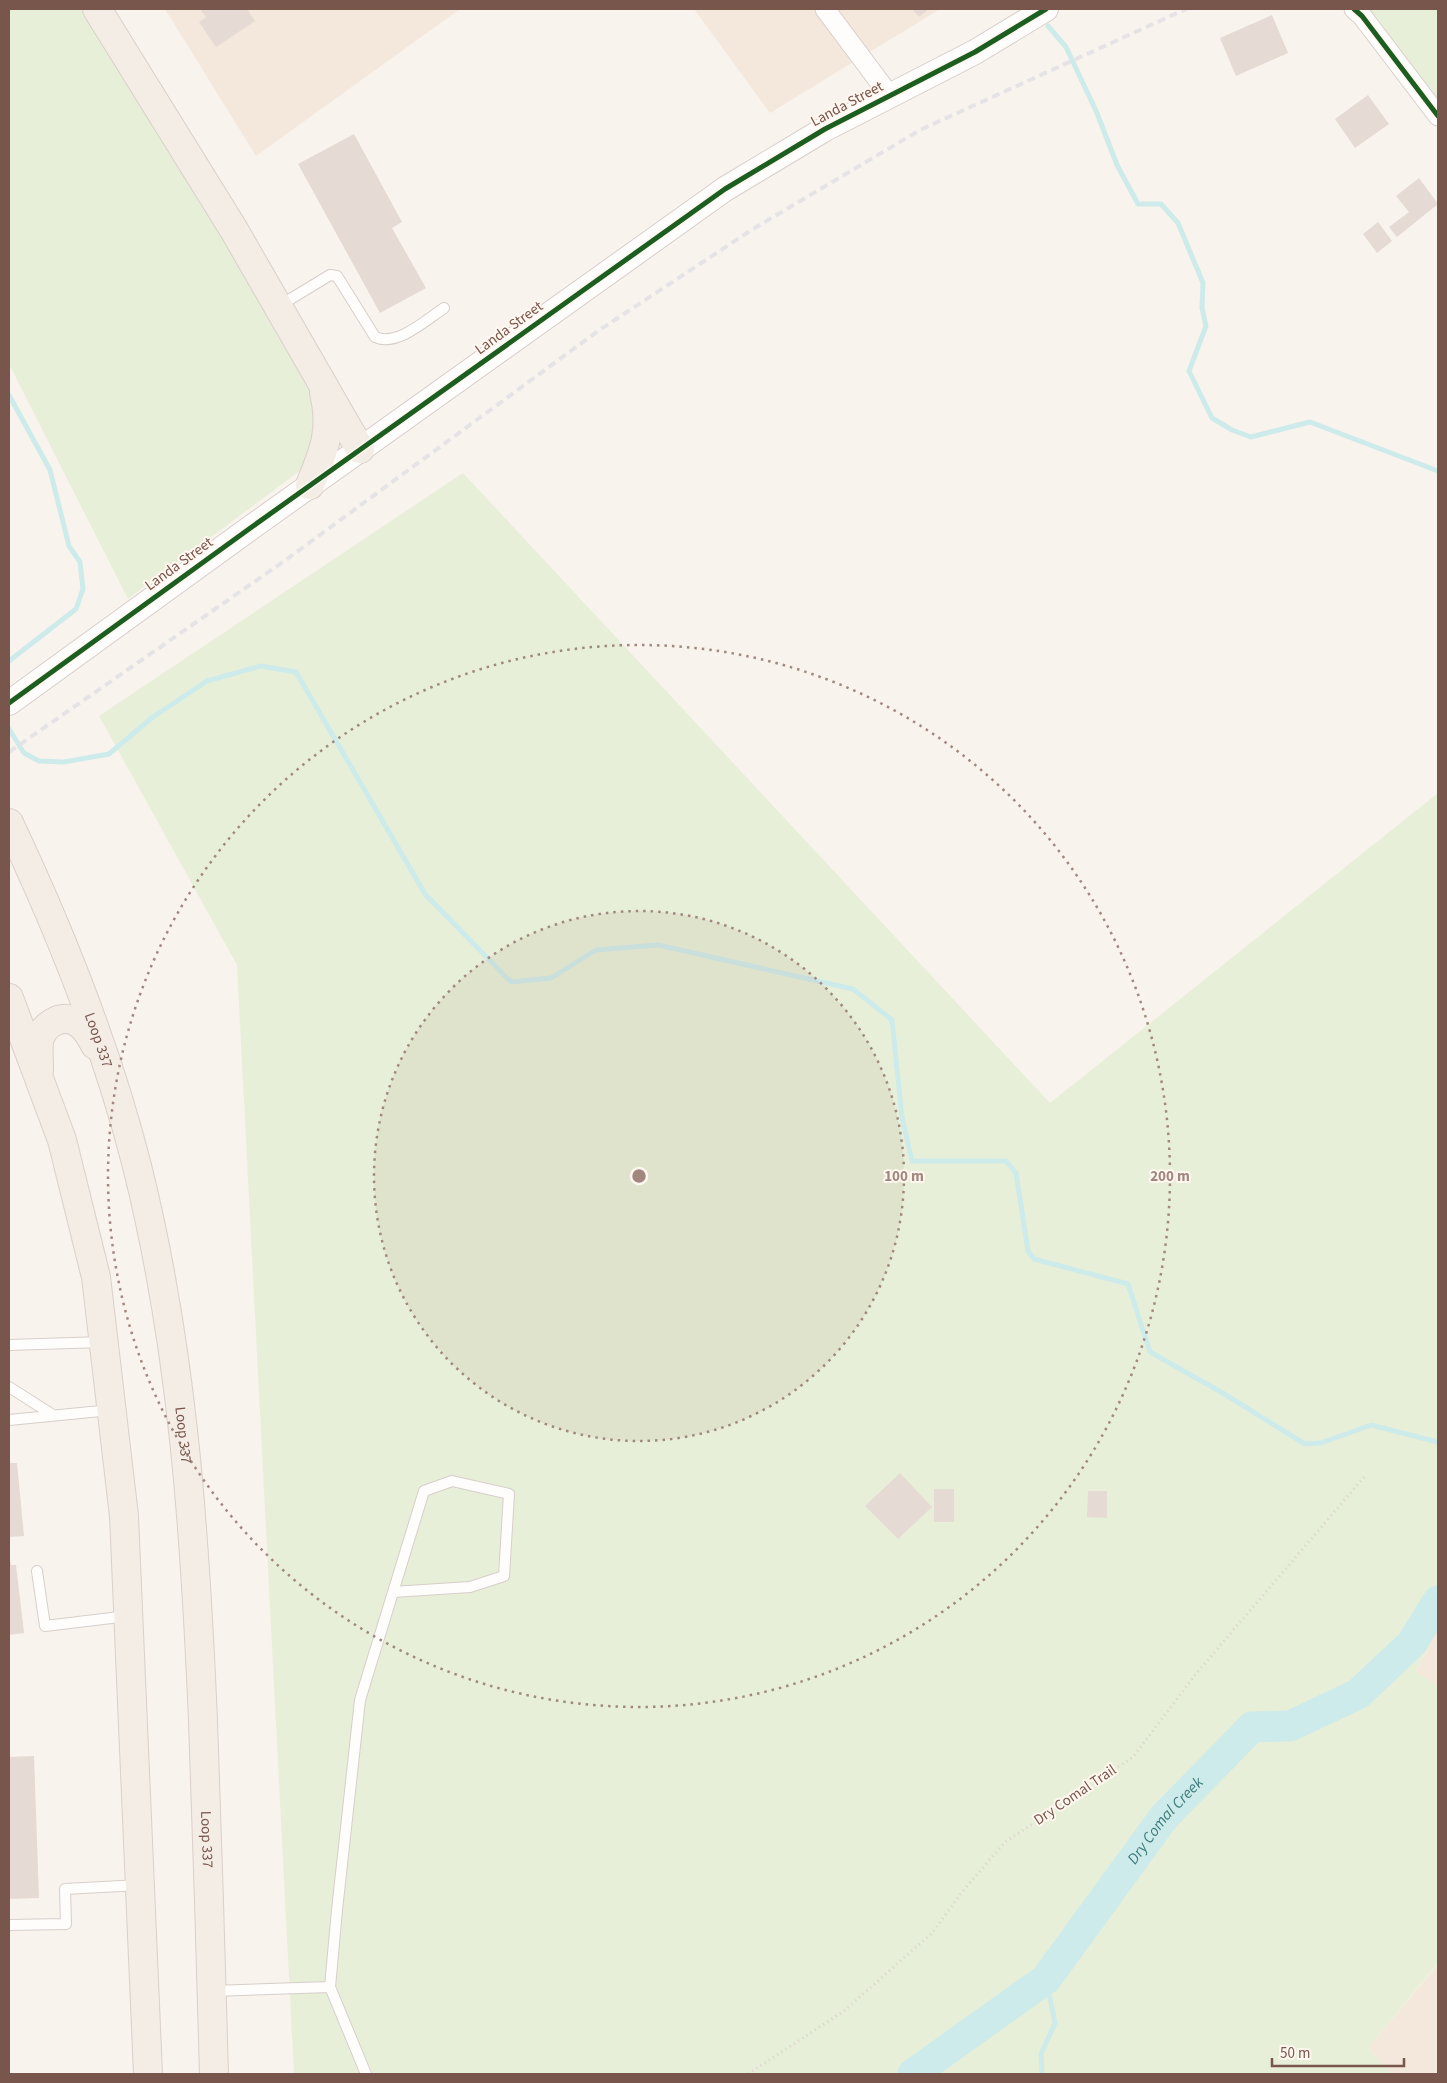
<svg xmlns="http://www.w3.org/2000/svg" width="1447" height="2083" viewBox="0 0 1447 2083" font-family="'Source Sans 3',sans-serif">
<rect width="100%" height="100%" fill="#f8f3ed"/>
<path fill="#f4e8dd" d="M 165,9 L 460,9 L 256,156 Z
M 694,9 L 940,9 L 770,113 Z
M 1438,1630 L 1438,1687 L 1416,1671 Z
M 1438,1964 L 1438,2074 L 1392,2074 L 1368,2048 Z"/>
<path fill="#e8efd8" d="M 9,9 L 81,9 L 307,372 L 320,414 L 309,464 L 128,599 L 9,364 Z
M 1367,9 L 1438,9 L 1438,99 Z
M 463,473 L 1050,1103 L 1438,793 L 1438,1630 L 1416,1671 L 1438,1687 L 1438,1963 L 1368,2048 L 1392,2074 L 294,2074 L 237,965 L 99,716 Z"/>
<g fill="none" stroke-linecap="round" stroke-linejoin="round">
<path stroke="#cdebea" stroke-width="5" d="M 1048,26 L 1066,47 L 1097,113 L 1117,165 L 1138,204 L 1161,204 L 1178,223 L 1203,283 L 1202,308 L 1206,326 L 1189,371 L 1212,418 L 1232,430 L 1251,437 L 1310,422 L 1438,471
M 9,395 L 50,470 L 69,546 L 80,562 L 83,589 L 76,609 L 9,661
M 9,729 L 24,753 L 39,761 L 64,762 L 109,754 L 153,717 L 207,681 L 261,666 L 296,672 L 425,894 L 511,982 L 551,978 L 596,950 L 658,945 L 853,989 L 892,1020 L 902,1117 L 912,1161 L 1006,1161 L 1016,1173 L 1028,1251 L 1034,1259 L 1128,1284 L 1150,1352 L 1221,1392 L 1305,1444 L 1321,1443 L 1371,1425 L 1438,1442
M 1042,2074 L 1041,2054 L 1055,2023 L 1046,1979"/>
<path stroke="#cdebea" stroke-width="31" id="s1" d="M 913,2074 L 1046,1979 L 1164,1817 L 1252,1727 L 1290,1726 L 1358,1694 L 1412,1643 L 1438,1601"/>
</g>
<path fill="#e5dad4" d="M 200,9 L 247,9 L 255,21 L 216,47 L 199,22 L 206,17 Z
M 912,9 L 929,9 L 919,17 Z
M 1272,15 L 1288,53 L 1236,76 L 1220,38 Z
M 1368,95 L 1389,124 L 1355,148 L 1335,119 Z
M 354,134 L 402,222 L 392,228 L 426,288 L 380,313 L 298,164 Z
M 1419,178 L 1438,204 L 1397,237 L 1389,227 L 1409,212 L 1396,196 Z
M 1378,222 L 1392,241 L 1377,253 L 1363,234 Z
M 9,1463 L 17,1463 L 24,1536 L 9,1537 Z
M 900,1473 L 932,1507 L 898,1539 L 865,1506 Z
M 934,1489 L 954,1489 L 954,1522 L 934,1522 Z
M 1088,1491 L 1107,1491 L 1107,1518 L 1087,1517 Z
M 9,1556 L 11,1565 L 16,1565 L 24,1633 L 9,1635 Z
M 34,1756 L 39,1898 L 9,1899 L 9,1757 Z"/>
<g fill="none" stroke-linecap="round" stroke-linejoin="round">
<defs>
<path id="service" d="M 279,306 L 330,275 L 337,276 L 375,337 C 397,347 426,320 444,308
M 9,1345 L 103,1342
M 9,1387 L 53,1415
M 9,1420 L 111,1410
M 37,1571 L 45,1626 L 128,1616
M 9,1925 L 66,1924 L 65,1889 L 140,1885
M 213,1991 L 330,1987
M 366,2074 L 330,1987 L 337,1910 L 360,1700 L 424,1491 L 452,1481 L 509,1494 L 504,1576 L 470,1587 L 393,1592"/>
<path id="minor" d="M 825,9 L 890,96
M 1354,9 L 1362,16 L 1438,116"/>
<path id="tertiary" d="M 9,703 L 249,529 L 725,189 L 825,129 L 975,52 L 1046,9"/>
<g id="primary">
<path d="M 97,9 L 234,230 L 360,449"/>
<path d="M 310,485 C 324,451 333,430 324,393"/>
<path id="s2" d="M 9,823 C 61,933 107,1048 137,1166 C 183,1350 195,1532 203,1721 C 207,1839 211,1956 214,2074"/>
<path d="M 9,998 L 62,1140 L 96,1277 L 124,1516 L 148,2074"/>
<path d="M 39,1070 C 39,1061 38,1051 39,1042 C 42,1026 59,1014 75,1021 C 85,1026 90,1035 95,1045"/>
</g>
</defs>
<use href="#service" stroke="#d8ceca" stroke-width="12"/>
<use href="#minor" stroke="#d8ceca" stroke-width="21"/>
<use href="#tertiary" stroke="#d8ceca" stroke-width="26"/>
<use href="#primary" stroke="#dacfca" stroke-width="30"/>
<path stroke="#dbd1ce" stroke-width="3" stroke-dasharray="1 4" stroke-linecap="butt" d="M 748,2074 L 844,2011 L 932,1933 L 962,1892 L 1005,1842 L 1133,1757 L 1195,1675 L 1365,1476"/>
<use href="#service" stroke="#fefdfc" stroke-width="10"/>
<use href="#minor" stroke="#fefdfc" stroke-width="19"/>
<use href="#tertiary" stroke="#fefdfc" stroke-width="24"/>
<use href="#primary" stroke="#f3ede6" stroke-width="28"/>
<path stroke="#e5e3e5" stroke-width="4" stroke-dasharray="8 5" stroke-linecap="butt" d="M 9,752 L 283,562 L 598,331 L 753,229 L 920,130 L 1186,9"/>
<defs>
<path id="cycleway" d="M 1354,9 L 1362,16 L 1438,116
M 9,703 L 249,529 L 725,189 L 825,129 L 975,52 L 1046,9"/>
</defs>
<use href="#cycleway" stroke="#fff7f0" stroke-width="8"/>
<use href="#cycleway" stroke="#1b5e20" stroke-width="5"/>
</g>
<circle cx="639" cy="1176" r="265" fill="#a1887e" fill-opacity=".12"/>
<g fill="none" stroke="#a1887e" stroke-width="2.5" stroke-dasharray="2.5 5">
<circle cx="639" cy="1176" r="265"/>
<circle cx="639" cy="1176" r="531"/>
</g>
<g text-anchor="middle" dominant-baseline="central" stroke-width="4" stroke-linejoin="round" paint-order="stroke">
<g font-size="15" fill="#79564b" stroke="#fff7f0">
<text transform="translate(847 104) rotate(-28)">Landa Street</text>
<text transform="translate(509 328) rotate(-36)">Landa Street</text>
<text transform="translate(179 564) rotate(-36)">Landa Street</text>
<text stroke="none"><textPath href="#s2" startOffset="235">Loop 337</textPath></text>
<text stroke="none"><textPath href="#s2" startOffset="640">Loop 337</textPath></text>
<text transform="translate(1075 1795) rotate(-34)">Dry Comal Trail</text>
<text stroke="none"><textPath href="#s2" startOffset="1045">Loop 337</textPath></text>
</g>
<g font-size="16" font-style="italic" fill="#3d7b7e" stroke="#fff7f0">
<text stroke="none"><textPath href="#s1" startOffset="362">Dry Comal Creek</textPath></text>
</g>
</g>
<circle cx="639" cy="1176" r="8" fill="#a1887e" stroke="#fff7f0" stroke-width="2.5"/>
<g font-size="15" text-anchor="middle" font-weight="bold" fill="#a1887e" stroke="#fff7f0" stroke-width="4" stroke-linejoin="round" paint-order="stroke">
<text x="904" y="1181">100 m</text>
<text x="1170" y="1181">200 m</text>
</g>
<rect width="1447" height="2083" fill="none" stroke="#79564b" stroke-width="20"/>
<path d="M1272 2058v8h132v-8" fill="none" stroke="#79564b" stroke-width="2.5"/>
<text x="1280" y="2058" font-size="15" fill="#79564b" stroke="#fff7f0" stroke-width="4" paint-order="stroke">50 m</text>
</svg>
